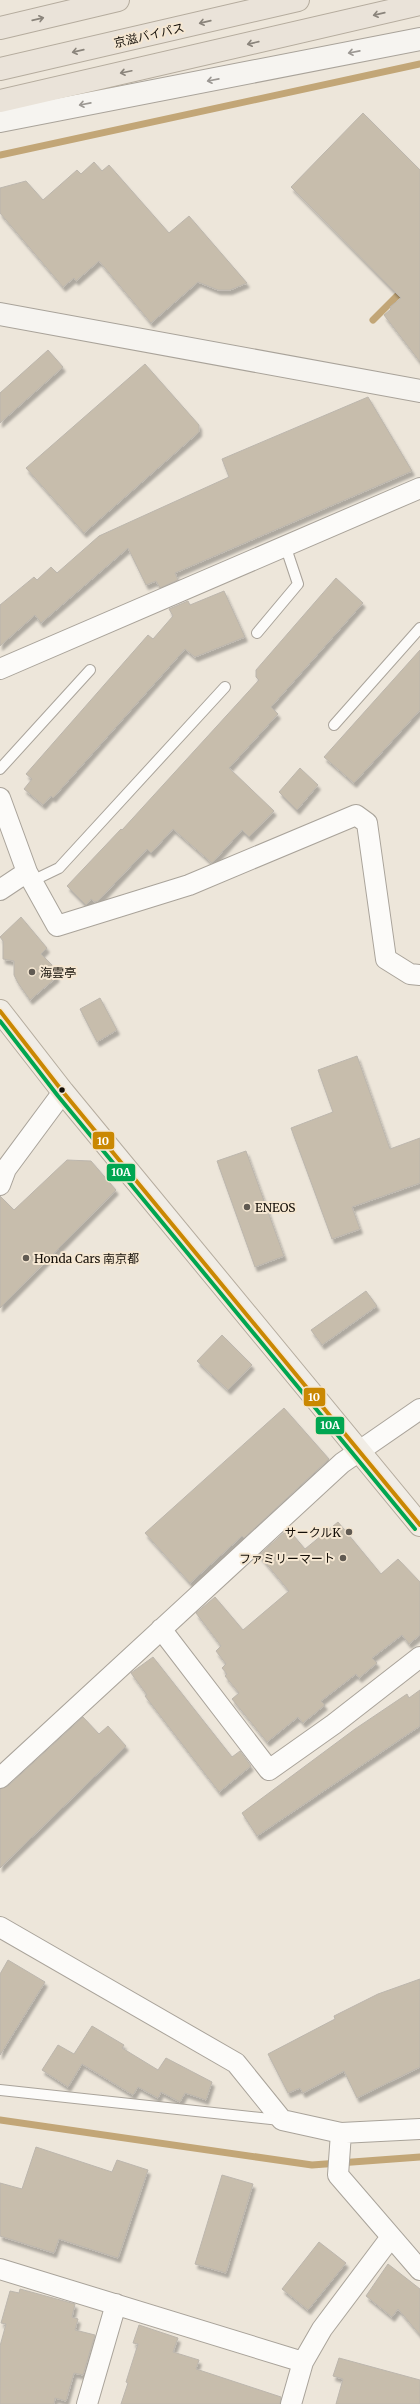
<svg xmlns="http://www.w3.org/2000/svg" width="420" height="2404" viewBox="0 0 420 2404" font-family="Merriweather,'Noto Sans JP',serif">
<defs>
<filter id="shadow"><feDropShadow dx="2.5" dy="4.5" stdDeviation="1" flood-color="#0004"/></filter>
</defs>
<rect width="100%" height="100%" fill="#ede6da"/>
<g fill="none" stroke-linecap="round" stroke-linejoin="round">
<path stroke="#c2a677" stroke-width="7" d="M 0,155 L 420,64
M 373,320 L 404,289
M 0,2120 L 312,2165 L 420,2157"/>
</g>
<path fill="#c7bdac" stroke="#bcb6ad" filter="url(#shadow)" d="M 363,113 L 420,170 L 420,362 L 384,315 L 391,309 L 390,307 L 401,298 L 291,187 Z
M 94,162 L 102,171 L 109,165 L 169,233 L 189,216 L 247,283 L 230,290 L 218,290 L 198,282 L 151,323 L 99,261 L 76,281 L 74,278 L 63,287 L 0,213 L 0,188 L 26,181 L 43,200 L 77,170 L 81,174 Z
M 48,350 L 63,367 L 0,423 L 0,393 Z
M 145,364 L 199,425 L 199,432 L 84,533 L 26,468 Z
M 368,397 L 412,471 L 175,573 L 178,580 L 160,588 L 156,581 L 146,585 L 128,548 L 41,623 L 35,615 L 0,646 L 0,605 L 34,577 L 37,580 L 51,567 L 57,573 L 99,536 L 229,477 L 222,459 Z
M 336,578 L 363,603 L 271,707 L 278,714 L 229,768 L 274,811 L 249,837 L 242,830 L 212,863 L 173,829 L 151,853 L 147,849 L 98,901 L 95,902 L 91,899 L 86,905 L 67,886 L 121,829 L 122,830 L 259,680 L 256,677 L 256,670 Z
M 224,591 L 245,637 L 195,657 L 185,649 L 53,798 L 51,796 L 43,805 L 24,789 L 32,779 L 26,774 L 148,635 L 153,639 L 173,616 L 169,609 L 188,601 L 190,605 Z
M 420,650 L 420,710 L 354,783 L 324,757 Z
M 300,768 L 318,785 L 297,810 L 279,792 Z
M 21,917 L 47,948 L 41,954 L 53,966 L 51,969 L 57,977 L 30,1000 L 18,983 L 14,975 L 14,961 L 3,959 L 3,941 L 0,937 Z
M 100,998 L 117,1030 L 97,1042 L 80,1009 Z
M 357,1056 L 390,1149 L 420,1138 L 420,1183 L 352,1207 L 360,1229 L 332,1239 L 291,1128 L 333,1112 L 318,1070 Z
M 246,1151 L 284,1256 L 255,1267 L 217,1161 Z
M 67,1160 L 91,1161 L 116,1190 L 0,1308 L 0,1196 L 14,1210 Z
M 366,1291 L 377,1306 L 322,1345 L 311,1330 Z
M 222,1335 L 252,1365 L 228,1390 L 197,1361 Z
M 284,1408 L 329,1459 L 244,1538 L 242,1536 L 190,1583 L 145,1533 Z
M 338,1522 L 381,1574 L 398,1559 L 420,1582 L 420,1635 L 409,1644 L 402,1635 L 372,1658 L 377,1663 L 359,1678 L 356,1674 L 321,1701 L 325,1705 L 303,1723 L 298,1717 L 267,1742 L 232,1699 L 239,1693 L 225,1676 L 227,1674 L 222,1668 L 226,1664 L 216,1651 L 221,1646 L 196,1613 L 215,1597 L 243,1630 L 289,1591 L 259,1555 L 288,1529 L 305,1549 Z
M 153,1657 L 232,1757 L 240,1751 L 251,1766 L 219,1792 L 145,1696 L 147,1695 L 131,1673 Z
M 420,1690 L 420,1726 L 257,1836 L 242,1813 L 355,1729 L 407,1694 L 409,1698 Z
M 83,1717 L 99,1734 L 108,1726 L 126,1746 L 0,1868 L 0,1789 L 8,1786 Z
M 8,1960 L 45,1982 L 0,2055 L 0,1974 Z
M 420,1979 L 420,2067 L 357,2098 L 344,2071 L 303,2093 L 300,2088 L 288,2093 L 268,2054 L 335,2019 L 334,2016 L 378,1994 Z
M 92,2026 L 124,2045 L 122,2048 L 158,2070 L 166,2058 L 212,2082 L 206,2100 L 185,2093 L 180,2102 L 161,2092 L 158,2098 L 138,2087 L 133,2095 L 82,2064 L 68,2087 L 42,2070 L 58,2045 L 74,2054 Z
M 36,2147 L 112,2172 L 117,2160 L 148,2170 L 118,2258 L 59,2239 L 54,2253 L 0,2236 L 0,2183 L 22,2189 Z
M 222,2175 L 253,2184 L 226,2273 L 195,2264 Z
M 319,2242 L 346,2263 L 308,2310 L 282,2289 Z
M 388,2264 L 420,2289 L 420,2335 L 398,2309 L 392,2317 L 366,2296 Z
M 20,2289 L 75,2304 L 72,2317 L 78,2319 L 75,2330 L 95,2335 L 83,2375 L 74,2373 L 66,2401 L 55,2398 L 54,2404 L 0,2404 L 0,2346 L 6,2324 L 1,2323 L 10,2291 L 19,2293 Z
M 139,2325 L 178,2338 L 173,2352 L 199,2360 L 196,2369 L 281,2397 L 280,2404 L 121,2404 L 128,2383 L 126,2382 L 138,2344 L 133,2343 Z
M 339,2358 L 420,2380 L 420,2404 L 336,2404 L 343,2379 L 333,2376 Z"/>
<g fill="none" stroke-linecap="round" stroke-linejoin="round">
<defs>
<path id="lane" d="M 257,633 L 298,584 L 285,545
M 334,725 L 420,628
M 0,769 L 90,670
M 32,881 L 59,868 L 225,687
M 0,2090 L 280,2120"/>
<path id="street" d="M 0,669 L 420,488
M 0,798 L 27,872 L 57,926 L 189,885 L 356,815 L 367,823 L 386,959 L 410,974 L 420,975
M 0,890 L 27,872
M 0,1185 L 6,1169 L 63,1092
M 161,1629 L 269,1770 L 334,1724 L 420,1657
M 0,1778 L 342,1463 L 420,1409
M 0,1927 L 236,2063 L 282,2120 L 341,2133 L 338,2175 L 420,2270
M 341,2133 L 420,2129
M 0,2269 L 303,2362
M 87,2404 L 116,2304
M 291,2404 L 303,2362 L 322,2329 L 391,2237"/>
<path id="secondary" d="M 0,121 L 420,39
M 0,314 L 420,391"/>
<path id="primary" d="M 0,1011 L 63,1092 L 420,1525"/>
<path id="highway" d="M 0,28 L 118,0
M 0,69 L 298,0
M 0,101 L 420,4"/>
</defs>
<use href="#lane" stroke="#a9a39a" stroke-width="12"/>
<use href="#street" stroke="#a9a39a" stroke-width="22"/>
<use href="#secondary" stroke="#a9a39a" stroke-width="24"/>
<use href="#primary" stroke="#b5ac9e" stroke-width="24"/>
<use href="#highway" stroke="#b5ac9e" stroke-width="24"/>
<use href="#lane" stroke="#fcfbf9" stroke-width="10"/>
<use href="#street" stroke="#fcfbf9" stroke-width="20"/>
<use href="#secondary" stroke="#f6f4f0" stroke-width="22"/>
<use href="#primary" stroke="#f1ede6" stroke-width="22"/>
<use href="#highway" stroke="#eae3d9" stroke-width="22"/>
<defs>
<path id="bus-1" d="M 0,1011 L 63,1092 L 420,1525"/>
<path id="bus-2" d="M 0,1021 L 58,1096 L 415,1529"/>
</defs>
<use href="#bus-1" stroke="#f5e7d2" stroke-width="7"/>
<use href="#bus-2" stroke="#f5e7d2" stroke-width="7"/>
<use href="#bus-1" stroke="#ca8802" stroke-width="4"/>
<use href="#bus-2" stroke="#00a651" stroke-width="4"/>
</g>
<defs><path id="oneway-shaft" d="M-6 0H5M1.5-3L5.5 0L1.5 3" fill="none" stroke-width="1.6" stroke-linecap="round" stroke-linejoin="round"/></defs>
<g stroke="#8a847b">
<use href="#oneway-shaft" transform="translate(379 14) rotate(167)"/>
<use href="#oneway-shaft" transform="translate(38 19) rotate(-13)"/>
<use href="#oneway-shaft" transform="translate(205 22) rotate(167)"/>
<use href="#oneway-shaft" transform="translate(253 43) rotate(167)"/>
<use href="#oneway-shaft" transform="translate(78 51) rotate(167)"/>
<use href="#oneway-shaft" transform="translate(126 72) rotate(168)"/>
</g>
<g stroke="#9c9893">
<use href="#oneway-shaft" transform="translate(354 52) rotate(169)"/>
<use href="#oneway-shaft" transform="translate(213 80) rotate(169)"/>
<use href="#oneway-shaft" transform="translate(85 104) rotate(169)"/>
</g>
<g fill="#605a52" stroke="#f5e7d2" stroke-width="1.5">
<circle cx="32" cy="972" r="4"/>
<circle cx="247" cy="1207" r="4"/>
<circle cx="26" cy="1258" r="4"/>
<circle cx="349" cy="1532" r="4"/>
<circle cx="343" cy="1558" r="4"/>
</g>
<circle fill="#140f08" stroke="#f5e7d2" stroke-width="1.5" cx="62" cy="1090" r="3.5"/>
<g text-anchor="middle" dominant-baseline="central" stroke-width="4" stroke-linejoin="round" paint-order="stroke">
<g font-size="12" fill="#140f08" stroke="#f5e7d2">
<text transform="translate(149 35) rotate(-13)">京滋バイパス</text>
</g>
<g font-size="12" fill="#140f08" stroke="#f5e7d2" text-anchor="start">
<text x="40" y="972">海雲亭</text>
<text x="255" y="1207">ENEOS</text>
<text x="34" y="1258">Honda Cars 南京都</text>
<text x="341" y="1532" text-anchor="end">サークルK</text>
<text x="335" y="1558" text-anchor="end">ファミリーマート</text>
</g>
</g>
<g stroke="#f5e7d2" stroke-width="1.5">
<rect x="92" y="1131" width="23" height="19" rx="4" fill="#ca8802"/>
<rect x="106" y="1163" width="30" height="19" rx="4" fill="#00a651"/>
<rect x="303" y="1387" width="23" height="20" rx="4" fill="#ca8802"/>
<rect x="315" y="1416" width="30" height="19" rx="4" fill="#00a651"/>
</g>
<g font-size="11" text-anchor="middle" font-weight="bold" fill="#fff">
<text x="103" y="1145">10</text>
<text x="121" y="1176">10A</text>
<text x="314" y="1401">10</text>
<text x="330" y="1429">10A</text>
</g>
</svg>
